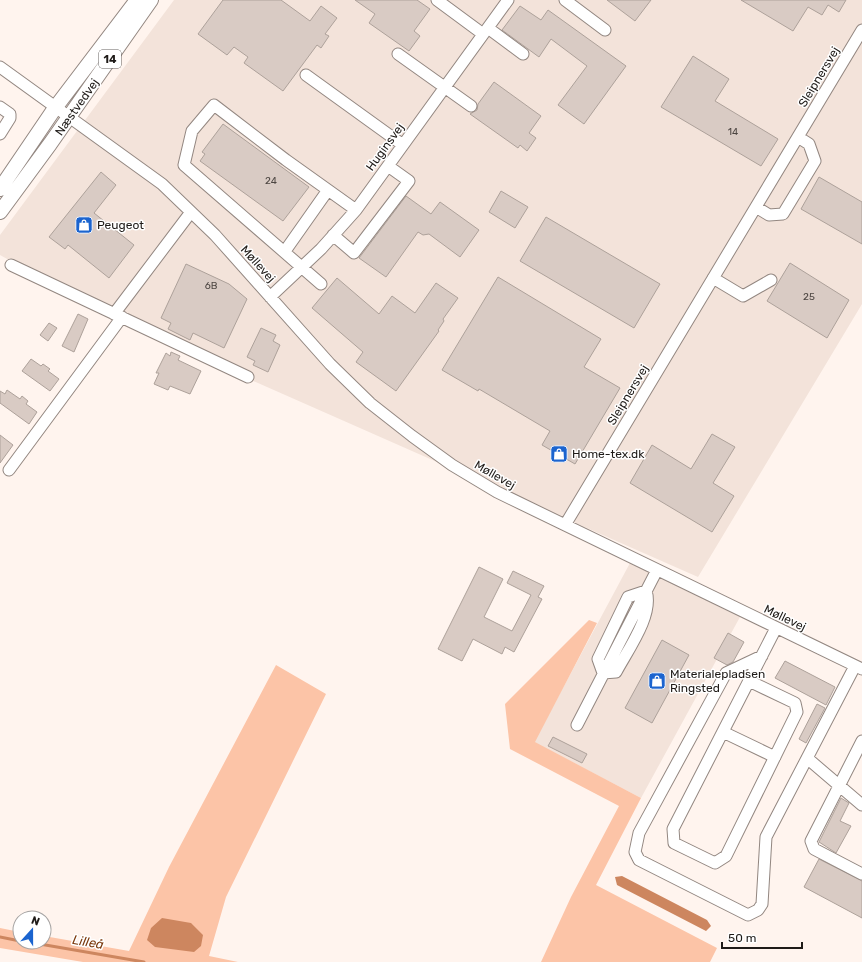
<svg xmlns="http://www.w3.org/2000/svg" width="862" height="962" viewBox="0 0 862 962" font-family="Rubik,sans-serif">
<rect width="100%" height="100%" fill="#fff4ee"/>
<path fill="#f3e3da" d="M 174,0 L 862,0 L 862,304 L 698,577 L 124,324 L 0,255 L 0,235 Z
M 630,563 L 740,617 L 641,798 L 534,742 Z"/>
<path fill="#fcc4a7" d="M 589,620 L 597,623 L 535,742 L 641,798 L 596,885 L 717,948 L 710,962 L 541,962 L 571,897 L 619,806 L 510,749 L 505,704 Z
M 276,665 L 326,694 L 226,897 L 209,956 L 238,962 L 83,962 L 0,948 L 0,928 L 20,932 L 20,942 L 44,942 L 44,936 L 129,951 L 169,867 Z"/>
<path fill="#cd865f" d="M 622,876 L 707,920 L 711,926 L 706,931 L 617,885 L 615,877 Z
M 162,918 L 191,923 L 203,935 L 201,946 L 194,952 L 155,947 L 147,940 L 151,928 Z"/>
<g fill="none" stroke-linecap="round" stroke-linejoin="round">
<path stroke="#cd865f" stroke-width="3" d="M 0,937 L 20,941
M 28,942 L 144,962"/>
</g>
<path fill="#d9cbc4" stroke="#ada19a" d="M 223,0 L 281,0 L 310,21 L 321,6 L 337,18 L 325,34 L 329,36 L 321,48 L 317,45 L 283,91 L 244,63 L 248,57 L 234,47 L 227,55 L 198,34 Z
M 355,0 L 417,0 L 430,9 L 414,31 L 420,36 L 409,51 L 369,23 L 375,14 Z
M 607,0 L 651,0 L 635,21 Z
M 741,0 L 846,0 L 839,12 L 828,5 L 822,15 L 808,7 L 793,31 Z
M 520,6 L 541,20 L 548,10 L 626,66 L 584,124 L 558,105 L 587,66 L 551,39 L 539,57 L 502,30 Z
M 693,56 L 729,79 L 715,101 L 778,139 L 761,166 L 661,107 Z
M 494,82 L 541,116 L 529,133 L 536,138 L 527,151 L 520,145 L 518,148 L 470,114 L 477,110 L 478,104 Z
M 223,124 L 309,187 L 283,221 L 200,161 L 205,154 L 202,152 Z
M 101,172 L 116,185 L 94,213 L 134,245 L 109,278 L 68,245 L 65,249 L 49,237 Z
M 819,177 L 862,202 L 862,244 L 801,209 Z
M 501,191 L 528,207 L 515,228 L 489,212 Z
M 406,196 L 431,214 L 440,202 L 479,230 L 460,257 L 429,234 L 423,235 L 418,232 L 386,277 L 359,258 Z
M 546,217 L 660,284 L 634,328 L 520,261 Z
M 790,263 L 849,300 L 827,338 L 767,301 Z
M 186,264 L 229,284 L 247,299 L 224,348 L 193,333 L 190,340 L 168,329 L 171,323 L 161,318 Z
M 498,277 L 601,339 L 584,367 L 620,388 L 575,464 L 542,445 L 550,431 L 479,389 L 478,391 L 442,370 Z
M 337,278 L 379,314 L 392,296 L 415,313 L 436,283 L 458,298 L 443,319 L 444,321 L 438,330 L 439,331 L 396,391 L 356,362 L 363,352 L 312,308 Z
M 78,314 L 88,319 L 74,352 L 62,346 Z
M 49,323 L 57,328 L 48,341 L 40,335 Z
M 261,328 L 276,335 L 273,341 L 280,345 L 268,372 L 253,365 L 255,361 L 247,357 Z
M 171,352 L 180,356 L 178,360 L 201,371 L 190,394 L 170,386 L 168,390 L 154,384 L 159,373 L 156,373 L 166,353 L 170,356 Z
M 31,359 L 41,366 L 43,364 L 50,369 L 48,371 L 59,379 L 50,391 L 22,371 Z
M 7,390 L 20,399 L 22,396 L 28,401 L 26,404 L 37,412 L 29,424 L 0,403 L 0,391 L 5,394 Z
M 712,434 L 735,447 L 713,483 L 734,496 L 712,532 L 630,483 L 652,445 L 691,469 Z
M 0,435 L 13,445 L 0,463 Z
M 479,567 L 503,579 L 484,617 L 512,631 L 531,595 L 507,583 L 513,571 L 544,586 L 538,597 L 542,599 L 514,652 L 505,647 L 502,654 L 473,639 L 462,661 L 438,649 Z
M 728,633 L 744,642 L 733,662 L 727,665 L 714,658 Z
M 662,640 L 689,655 L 652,723 L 625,708 Z
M 785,661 L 835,687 L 826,705 L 775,678 Z
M 817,704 L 825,708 L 806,743 L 799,739 Z
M 553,737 L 587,754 L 582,763 L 548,746 Z
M 841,798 L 849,803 L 840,821 L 851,826 L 836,853 L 819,842 Z
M 819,859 L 862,881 L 862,918 L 804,887 Z"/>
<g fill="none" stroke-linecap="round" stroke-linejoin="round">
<defs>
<path id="minor" d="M 437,0 L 483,34
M 565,0 L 605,30
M 488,28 L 523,54
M 398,54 L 471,106
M 0,67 L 162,184 L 215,235 L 330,364 L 370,403 L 412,436 L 452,465 L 497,492 L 862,669
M 306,75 L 403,145
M 0,107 L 10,114 L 10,118 L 0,134
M 756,207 L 769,215 L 783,214 L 815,161 L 809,144 L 798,137
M 333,235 L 354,253 L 409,181 L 388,166
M 285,251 L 328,190
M 11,265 L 248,377
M 713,278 L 743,296 L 771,280
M 321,284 L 184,165 L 192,131 L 214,105 L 286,160 L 356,210
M 270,297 L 321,249 L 356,210 L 508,0
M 114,314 L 191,212
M 9,470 L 122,317
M 565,525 L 862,30
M 646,591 C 654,615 627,651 616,672 L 603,673 L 598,659 L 628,597 Z
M 762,656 L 726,673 L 639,833 L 635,852 L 639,860 L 748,915 L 758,910 L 762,904 L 766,837 L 855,666
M 749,681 L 795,703 L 797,712 L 726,856 L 715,863 L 674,843 L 673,829 L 776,628
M 577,725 L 657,570
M 723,732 L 775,757
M 862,741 L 811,841 L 814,849 L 862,874
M 807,758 L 862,805"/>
<path id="major" d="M 0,189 L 55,108 L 137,0
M 0,212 L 50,144 L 151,0"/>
</defs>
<use href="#minor" stroke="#938781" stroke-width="13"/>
<use href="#major" stroke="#938781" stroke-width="16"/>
<use href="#minor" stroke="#fff" stroke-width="11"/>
<use href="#major" stroke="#fff" stroke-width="14"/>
</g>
<defs>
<symbol id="shop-square" viewBox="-11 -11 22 22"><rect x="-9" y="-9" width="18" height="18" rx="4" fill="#1b64cf" stroke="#fff"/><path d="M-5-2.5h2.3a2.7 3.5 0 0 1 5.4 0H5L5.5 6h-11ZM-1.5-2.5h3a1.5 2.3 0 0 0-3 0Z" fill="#fff"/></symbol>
</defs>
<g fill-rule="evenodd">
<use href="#shop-square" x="74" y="215" width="20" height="20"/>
<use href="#shop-square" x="549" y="444" width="20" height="20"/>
<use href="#shop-square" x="647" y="671" width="20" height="20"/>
</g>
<g text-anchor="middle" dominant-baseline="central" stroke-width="3" stroke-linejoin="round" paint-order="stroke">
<g font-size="10" fill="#4d4642">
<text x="733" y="132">14</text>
<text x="271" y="181">24</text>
<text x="211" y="286">6B</text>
<text x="809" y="297">25</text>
</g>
<rect fill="#fff" stroke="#625f5d" stroke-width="1" x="99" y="50" width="22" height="18" rx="3"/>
<g font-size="11" font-weight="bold" fill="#1e1a17">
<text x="110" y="59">14</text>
</g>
<g font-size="12" fill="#1e1a17" stroke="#fff">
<text transform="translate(819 77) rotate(-59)">Sleipnersvej</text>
<text transform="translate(77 107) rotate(-55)">Næstvedvej</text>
<text transform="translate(385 147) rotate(-54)">Huginsvej</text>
<text transform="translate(258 264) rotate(48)">Møllevej</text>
<text transform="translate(628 395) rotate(-59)">Sleipnersvej</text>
<text transform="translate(495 475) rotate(30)">Møllevej</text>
<text transform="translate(785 618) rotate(26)">Møllevej</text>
</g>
<g font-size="12" fill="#1e1a17" stroke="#fff" text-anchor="start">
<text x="97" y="225">Peugeot</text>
<text x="572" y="454">Home-tex.dk</text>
<text x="670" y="674">Materialepladsen<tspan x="670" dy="14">Ringsted</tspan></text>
</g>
<g font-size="13" font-style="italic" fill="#7a380b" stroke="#fff">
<text transform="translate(88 942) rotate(10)">Lilleå</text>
</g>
</g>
<g transform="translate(32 930) rotate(21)"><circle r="19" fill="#ffffff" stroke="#a5a3a2"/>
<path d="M0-3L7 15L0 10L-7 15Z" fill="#1b64cf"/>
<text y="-6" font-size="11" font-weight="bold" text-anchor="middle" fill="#1e1a17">N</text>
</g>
<path d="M722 942v6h80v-6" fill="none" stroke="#1e1a17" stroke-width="2"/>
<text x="728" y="942" font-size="12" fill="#1e1a17" stroke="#ffffff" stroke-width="3" paint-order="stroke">50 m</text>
</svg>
